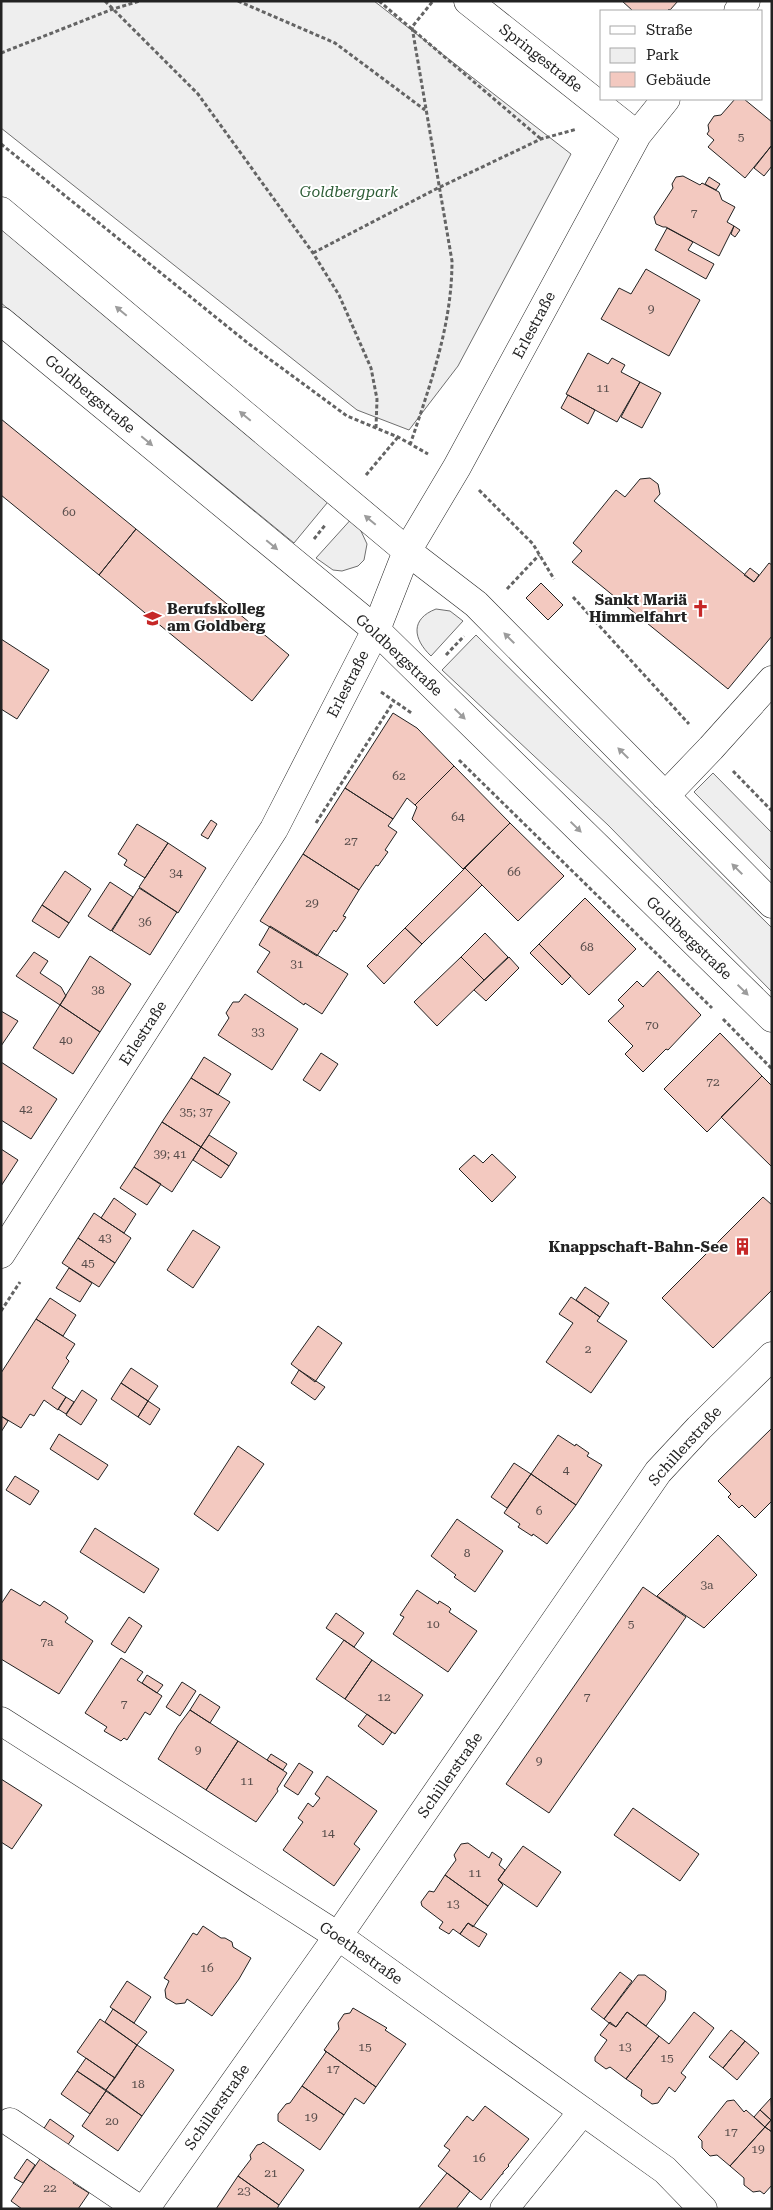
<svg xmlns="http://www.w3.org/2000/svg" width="773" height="2210" viewBox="0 0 773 2210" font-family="'Roboto Serif',serif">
<rect width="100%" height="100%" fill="#fff"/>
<path fill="#eee" stroke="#6f6f6f" d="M 1,1 L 374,1 L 571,154 L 458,366 L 409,430 L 357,410 L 1,128 Z
M 1,226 L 332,497 L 294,543 L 1,303 Z
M 354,516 L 367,544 L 364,560 L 358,566 L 342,571 L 333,570 L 316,558 Z
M 436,609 L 450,611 L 463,621 L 431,656 C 413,639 410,619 436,609 Z
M 476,635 L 772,928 L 772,992 L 608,825 L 442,670 Z
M 713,773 L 772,833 L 772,871 L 694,792 Z"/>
<path fill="#f3c9c0" stroke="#222" d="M 622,1 L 678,1 L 670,10 L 669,9 L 667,11 L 633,11 Z
M 735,99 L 744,99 L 772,122 L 772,145 L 745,178 L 708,147 L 714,140 L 707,134 L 709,131 L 708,125 L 714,116 L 721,115 Z
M 772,145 L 772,166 L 764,176 L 754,168 Z
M 683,176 L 700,185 L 702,183 L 719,192 L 722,200 L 735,207 L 727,222 L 734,226 L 719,256 L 666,227 L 663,227 L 656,224 L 654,217 L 673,188 L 672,184 L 676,177 Z
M 709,177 L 720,184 L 716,190 L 705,184 Z
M 734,226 L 740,230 L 735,237 L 731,234 Z
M 667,228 L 693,242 L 688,250 L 714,264 L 706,279 L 655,250 Z
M 646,269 L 700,300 L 669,356 L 601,319 L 619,288 L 631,294 Z
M 588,353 L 608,364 L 612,358 L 625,365 L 621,372 L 640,382 L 617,422 L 566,394 Z
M 640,382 L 661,393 L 642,428 L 621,417 Z
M 568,395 L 595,410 L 588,424 L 561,408 Z
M 1,419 L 136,529 L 99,575 L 1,495 Z
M 650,478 L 658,484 L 660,494 L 654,501 L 754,582 L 769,563 L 772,565 L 772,636 L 728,689 L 572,562 L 582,551 L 573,543 L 616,490 L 625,497 L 640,479 Z
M 136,529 L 289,655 L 252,701 L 99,575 Z
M 750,568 L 759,575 L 754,582 L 744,575 Z
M 541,583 L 563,605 L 548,620 L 526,598 Z
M 1,639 L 49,670 L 17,719 L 1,709 Z
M 393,713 L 417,728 L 454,766 L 415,805 L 407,798 L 393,819 L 345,788 Z
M 454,766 L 510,823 L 463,869 L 412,819 L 417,807 L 415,805 Z
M 345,788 L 393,819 L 388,826 L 397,832 L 385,850 L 388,852 L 378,866 L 376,865 L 359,890 L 303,854 Z
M 211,820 L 217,824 L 208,839 L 201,835 Z
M 510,823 L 564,876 L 518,921 L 465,868 Z
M 137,824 L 168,843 L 145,878 L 124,865 L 127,860 L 118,854 Z
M 168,843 L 206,868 L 178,913 L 139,887 Z
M 303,854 L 359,890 L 343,916 L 346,917 L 336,932 L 334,930 L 317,956 L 260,921 Z
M 465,868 L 482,885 L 422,944 L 405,928 Z
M 65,871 L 91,889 L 69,923 L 42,905 Z
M 110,882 L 133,897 L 111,931 L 88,916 Z
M 139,888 L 177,912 L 150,955 L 112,931 Z
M 585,898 L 636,949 L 589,995 L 539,944 Z
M 42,905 L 69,923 L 59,938 L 32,921 Z
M 270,926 L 348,974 L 322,1014 L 305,1003 L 304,1005 L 257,972 L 270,952 L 259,945 Z
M 405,928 L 422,944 L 384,984 L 367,966 Z
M 485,933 L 508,957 L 484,980 L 461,957 Z
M 539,944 L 571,976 L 562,985 L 530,953 Z
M 34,952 L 48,961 L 40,973 L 61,987 L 66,996 L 60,1005 L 16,976 Z
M 90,956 L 131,984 L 100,1032 L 60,1005 Z
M 461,957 L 484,980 L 437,1026 L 414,1002 Z
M 509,957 L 519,968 L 486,1001 L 474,990 Z
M 658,971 L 701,1015 L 668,1050 L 666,1049 L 643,1072 L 625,1054 L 633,1046 L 608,1021 L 624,1006 L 618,1000 L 637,981 L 643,987 Z
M 245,994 L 298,1029 L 272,1070 L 218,1035 L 229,1018 L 226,1013 L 233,1002 L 239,1002 Z
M 60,1005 L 100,1032 L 73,1074 L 33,1048 Z
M 1,1011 L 18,1021 L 1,1046 Z
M 720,1033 L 762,1076 L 707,1132 L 664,1089 Z
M 321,1053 L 338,1064 L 320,1091 L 303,1080 Z
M 204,1057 L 231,1074 L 218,1095 L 191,1078 Z
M 1,1062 L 57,1099 L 31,1139 L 1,1120 Z
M 762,1076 L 772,1086 L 772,1167 L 721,1117 Z
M 191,1078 L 230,1102 L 201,1147 L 162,1122 Z
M 162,1122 L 201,1147 L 172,1192 L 134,1167 Z
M 209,1135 L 237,1153 L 229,1166 L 201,1147 Z
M 201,1147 L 229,1166 L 221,1178 L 193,1160 Z
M 1,1149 L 18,1160 L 1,1186 Z
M 492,1154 L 516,1177 L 492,1202 L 459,1169 L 474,1155 L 483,1163 Z
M 134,1167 L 161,1184 L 147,1205 L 120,1188 Z
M 763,1197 L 772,1205 L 772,1290 L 713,1348 L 662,1298 Z
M 114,1198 L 136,1214 L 124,1233 L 101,1218 Z
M 94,1213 L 131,1238 L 115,1263 L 78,1238 Z
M 193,1230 L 220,1247 L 193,1288 L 167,1270 Z
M 78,1238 L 115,1263 L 99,1287 L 62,1263 Z
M 69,1268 L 92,1283 L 80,1302 L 56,1288 Z
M 585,1287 L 609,1303 L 600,1317 L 576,1300 Z
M 571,1297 L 600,1317 L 597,1321 L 627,1341 L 591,1393 L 546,1362 L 573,1323 L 559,1314 Z
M 50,1298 L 76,1315 L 63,1336 L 36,1319 Z
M 36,1319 L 75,1344 L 66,1358 L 69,1361 L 52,1388 L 66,1397 L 58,1410 L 44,1400 L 34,1416 L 30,1414 L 21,1428 L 1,1416 L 1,1373 Z
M 318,1326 L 342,1343 L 315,1382 L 291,1364 Z
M 131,1368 L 158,1386 L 148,1401 L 121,1383 Z
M 299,1370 L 325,1387 L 315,1400 L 291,1383 Z
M 121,1383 L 148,1401 L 138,1417 L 111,1399 Z
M 82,1390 L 97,1400 L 81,1425 L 66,1415 Z
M 66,1397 L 74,1402 L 66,1414 L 58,1409 Z
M 148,1401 L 160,1409 L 150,1425 L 138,1417 Z
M 1,1416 L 8,1421 L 1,1432 Z
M 772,1428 L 772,1501 L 755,1518 L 742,1505 L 739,1508 L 728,1497 L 731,1494 L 718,1481 Z
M 59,1434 L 108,1465 L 98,1480 L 50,1449 Z
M 558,1435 L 575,1446 L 576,1444 L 589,1453 L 587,1456 L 602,1465 L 576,1505 L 531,1474 Z
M 238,1446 L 264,1464 L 218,1531 L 194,1514 Z
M 514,1463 L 531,1474 L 507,1508 L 491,1497 Z
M 531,1474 L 576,1505 L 547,1544 L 533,1534 L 532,1536 L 518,1527 L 520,1524 L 504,1513 Z
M 15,1476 L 39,1491 L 30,1505 L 6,1490 Z
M 457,1519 L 503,1551 L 475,1592 L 454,1577 L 456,1575 L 431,1556 Z
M 95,1528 L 159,1569 L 144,1593 L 80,1552 Z
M 718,1535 L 757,1575 L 704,1628 L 657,1596 Z
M 643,1587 L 686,1617 L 549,1813 L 506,1784 Z
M 11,1589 L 40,1606 L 44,1601 L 66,1615 L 68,1618 L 65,1622 L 93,1641 L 59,1694 L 1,1659 L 1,1604 Z
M 417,1590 L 438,1604 L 439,1601 L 441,1602 L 449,1607 L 451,1609 L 449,1612 L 477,1631 L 448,1672 L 393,1634 L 404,1617 L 400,1615 Z
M 336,1613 L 364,1633 L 354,1647 L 326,1628 Z
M 129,1617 L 142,1626 L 125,1653 L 111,1644 Z
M 344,1640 L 372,1660 L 345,1699 L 316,1679 Z
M 121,1658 L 143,1672 L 137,1680 L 162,1696 L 150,1715 L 145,1712 L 127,1740 L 124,1738 L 121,1741 L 104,1731 L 107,1727 L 85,1713 Z
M 372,1660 L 423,1695 L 395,1734 L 345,1699 Z
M 147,1675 L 163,1685 L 157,1693 L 142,1683 Z
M 182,1682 L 196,1691 L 180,1716 L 166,1707 Z
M 200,1694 L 220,1707 L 210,1723 L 190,1710 Z
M 190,1710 L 238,1741 L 206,1790 L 158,1759 L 178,1726 Z
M 367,1714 L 392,1732 L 383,1745 L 358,1726 Z
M 238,1741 L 287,1773 L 277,1789 L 278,1791 L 256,1822 L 206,1790 Z
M 271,1754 L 287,1764 L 283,1770 L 267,1760 Z
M 299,1763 L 313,1772 L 298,1795 L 284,1786 Z
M 327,1776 L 377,1811 L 354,1844 L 360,1849 L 334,1886 L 283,1850 L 303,1822 L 298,1818 L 308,1803 L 313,1807 L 320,1798 L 315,1794 Z
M 1,1779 L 42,1805 L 12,1849 L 1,1842 Z
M 633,1808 L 699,1854 L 680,1881 L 614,1835 Z
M 468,1843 L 489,1858 L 492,1852 L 502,1859 L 499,1865 L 505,1870 L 498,1880 L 503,1885 L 488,1906 L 445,1875 L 456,1860 L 454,1855 L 461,1844 Z
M 523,1846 L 561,1872 L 537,1907 L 498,1880 Z
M 445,1875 L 488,1906 L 473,1927 L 468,1923 L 460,1934 L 453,1929 L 449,1934 L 439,1928 L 443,1922 L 422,1906 L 421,1902 L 429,1891 L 434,1892 Z
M 468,1923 L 487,1934 L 479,1947 L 460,1934 Z
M 203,1926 L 221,1938 L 225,1938 L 232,1942 L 233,1947 L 251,1958 L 239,1979 L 212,2016 L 187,1999 L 185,2003 L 176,2004 L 166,1998 L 165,1990 L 169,1981 L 164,1978 L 193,1933 L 197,1935 Z
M 620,1972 L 632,1981 L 604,2019 L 591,2009 Z
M 638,1975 L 645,1975 L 666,1991 L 665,2000 L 646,2026 L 627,2012 L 616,2027 L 609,2023 L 604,2019 Z
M 127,1981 L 151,1997 L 134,2023 L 110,2007 Z
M 353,2008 L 387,2028 L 385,2030 L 406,2044 L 376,2087 L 324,2050 L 339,2029 L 338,2023 L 344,2014 L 350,2013 Z
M 113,2009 L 147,2032 L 137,2045 L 105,2022 Z
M 627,2012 L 659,2036 L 626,2079 L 610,2067 L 606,2069 L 595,2061 L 595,2057 L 607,2040 L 600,2035 L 610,2022 L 616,2027 Z
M 694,2012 L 714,2028 L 681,2073 L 686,2077 L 675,2092 L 669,2087 L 658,2103 L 652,2104 L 641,2096 L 642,2090 L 626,2079 L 659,2036 L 669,2044 Z
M 100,2019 L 137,2045 L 115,2078 L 77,2052 Z
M 731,2030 L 745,2041 L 723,2068 L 709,2057 Z
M 745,2041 L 759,2053 L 737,2080 L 723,2068 Z
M 137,2045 L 174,2070 L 142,2116 L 106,2090 Z
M 324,2050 L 376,2087 L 364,2104 L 355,2098 L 344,2115 L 302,2086 L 326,2052 Z
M 86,2058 L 115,2078 L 106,2090 L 77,2071 Z
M 77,2071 L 106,2091 L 90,2114 L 61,2094 Z
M 302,2086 L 344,2115 L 320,2150 L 278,2121 L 278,2114 L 286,2104 L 290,2103 Z
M 106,2091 L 142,2116 L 118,2151 L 82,2126 Z
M 771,2098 L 772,2118 L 771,2120 L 760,2110 Z
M 734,2100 L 744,2112 L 746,2110 L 765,2127 L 730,2166 L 717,2155 L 710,2156 L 702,2148 L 702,2141 L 698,2137 L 727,2101 Z
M 485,2106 L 529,2139 L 508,2165 L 509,2166 L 503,2172 L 503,2174 L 502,2174 L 481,2200 L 438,2166 L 450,2150 L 444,2146 L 467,2116 L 473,2121 Z
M 760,2110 L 771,2120 L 765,2127 L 754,2117 Z
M 50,2119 L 74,2136 L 65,2149 L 41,2133 Z
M 771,2120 L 772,2121 L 772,2132 L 765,2127 Z
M 765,2127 L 772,2132 L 772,2185 L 764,2194 L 760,2191 L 753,2192 L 744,2185 L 744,2178 L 730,2166 Z
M 263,2142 L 304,2170 L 279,2205 L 238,2176 L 251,2159 L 250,2155 L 257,2145 L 261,2144 Z
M 27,2159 L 35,2165 L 23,2183 L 14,2178 Z
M 40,2159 L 55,2170 L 59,2165 L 77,2177 L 73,2183 L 89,2193 L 78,2209 L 22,2209 L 11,2201 Z
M 447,2173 L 470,2191 L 456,2209 L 418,2209 Z
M 238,2176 L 279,2205 L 277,2209 L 216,2209 Z"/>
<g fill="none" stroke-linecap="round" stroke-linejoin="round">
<defs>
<path id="minor" d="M 468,1 L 637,135
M 738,11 L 746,1
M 1,211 L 407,551 L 476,604 L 772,904
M 1,321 L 376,630 L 772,1018
M 665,796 L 711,748 L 772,680
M 1,1254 L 274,829 L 376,630 L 407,551 L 457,467 L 637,135 L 666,99
M 1,1721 L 338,1936 L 665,2170 L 703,2209
M 10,2122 L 139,2209
M 145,2209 L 338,1936 L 658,1472 L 699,1428 L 772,1356
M 504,2209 L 583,2111"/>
</defs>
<use href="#minor" stroke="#222" stroke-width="29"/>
<path stroke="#646464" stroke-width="3" stroke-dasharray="4 2.5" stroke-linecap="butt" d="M 105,1 L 198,94 L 313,253 L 339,295 L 371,368 L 377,399 L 376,428
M 238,1 L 335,43 L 425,110
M 379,1 L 541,139
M 1,53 L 113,9 L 140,1
M 1,144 L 249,344 L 347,416 L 398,437 L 428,454
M 313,253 L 438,188 L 541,139 L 577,129
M 410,445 C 430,385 452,326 452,261 L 412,27 L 433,1
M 366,475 L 398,437
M 479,490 L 533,544 L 554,579
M 314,539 L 326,524
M 507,589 L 539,555
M 573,597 L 689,724
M 446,655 L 464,636
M 381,692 L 413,714
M 459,760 L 712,1008
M 733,771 L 772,811
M 316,823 L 394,701
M 723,1019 L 772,1069
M 1,1311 L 20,1282"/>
<use href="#minor" stroke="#fff" stroke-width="28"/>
</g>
<defs><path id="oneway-solid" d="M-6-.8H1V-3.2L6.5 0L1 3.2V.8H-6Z" transform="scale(1.25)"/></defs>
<g fill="#9c9c9c">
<use href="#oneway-solid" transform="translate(121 311) rotate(-140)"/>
<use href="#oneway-solid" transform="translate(245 416) rotate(-140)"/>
<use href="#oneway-solid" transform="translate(147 441) rotate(40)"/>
<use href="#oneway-solid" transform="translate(370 520) rotate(-140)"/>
<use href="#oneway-solid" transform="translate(272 545) rotate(40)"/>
<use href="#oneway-solid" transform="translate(509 638) rotate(-135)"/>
<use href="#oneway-solid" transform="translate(460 714) rotate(44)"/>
<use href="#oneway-solid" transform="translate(623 753) rotate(-135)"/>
<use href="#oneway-solid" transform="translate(576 827) rotate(44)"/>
<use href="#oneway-solid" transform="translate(737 869) rotate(-135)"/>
<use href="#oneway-solid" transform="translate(743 990) rotate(44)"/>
</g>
<defs>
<symbol id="church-bare" viewBox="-9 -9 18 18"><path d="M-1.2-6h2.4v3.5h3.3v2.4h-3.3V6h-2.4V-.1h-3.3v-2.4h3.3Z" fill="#c62828" stroke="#fff" stroke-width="2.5" paint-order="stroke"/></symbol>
<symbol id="school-bare" viewBox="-9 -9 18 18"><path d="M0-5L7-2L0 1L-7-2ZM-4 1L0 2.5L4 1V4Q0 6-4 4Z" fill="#c62828" stroke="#fff" stroke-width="2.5" paint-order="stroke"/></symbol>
<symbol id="building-bare" viewBox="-9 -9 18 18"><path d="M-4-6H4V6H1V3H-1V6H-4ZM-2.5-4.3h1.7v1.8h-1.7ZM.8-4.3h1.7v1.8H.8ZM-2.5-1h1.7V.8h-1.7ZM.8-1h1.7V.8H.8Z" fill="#c62828" stroke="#fff" stroke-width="2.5" paint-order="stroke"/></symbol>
</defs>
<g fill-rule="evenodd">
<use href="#church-bare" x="688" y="596" width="25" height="25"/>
<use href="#school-bare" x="140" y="606" width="25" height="25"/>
<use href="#building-bare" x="730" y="1234" width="25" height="25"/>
</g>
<g text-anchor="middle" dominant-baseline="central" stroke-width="4" stroke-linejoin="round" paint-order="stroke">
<g font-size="12" fill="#564c4a">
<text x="741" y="137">5</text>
<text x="694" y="213">7</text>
<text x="651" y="309">9</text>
<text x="603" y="388">11</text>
<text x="69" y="512">60</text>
<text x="399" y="776">62</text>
<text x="458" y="817">64</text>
<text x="351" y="841">27</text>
<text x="514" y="872">66</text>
<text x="176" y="873">34</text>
<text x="312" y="903">29</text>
<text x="145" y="922">36</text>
<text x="587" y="947">68</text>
<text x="297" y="964">31</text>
<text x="98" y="990">38</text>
<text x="652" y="1025">70</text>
<text x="258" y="1032">33</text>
<text x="66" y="1040">40</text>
<text x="713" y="1082">72</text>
<text x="26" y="1109">42</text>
<text x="196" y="1112">35; 37</text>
<text x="170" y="1154">39; 41</text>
<text x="105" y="1238">43</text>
<text x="88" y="1263">45</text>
<text x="588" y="1349">2</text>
<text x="566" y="1470">4</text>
<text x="539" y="1511">6</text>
<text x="467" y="1553">8</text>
<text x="707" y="1585">3a</text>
<text x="433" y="1624">10</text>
<text x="631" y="1624">5</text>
<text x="47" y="1642">7a</text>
<text x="384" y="1697">12</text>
<text x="587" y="1697">7</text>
<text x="124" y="1704">7</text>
<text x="198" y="1750">9</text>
<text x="539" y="1761">9</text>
<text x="247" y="1781">11</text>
<text x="328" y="1833">14</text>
<text x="475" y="1873">11</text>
<text x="453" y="1904">13</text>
<text x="207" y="1968">16</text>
<text x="365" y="2047">15</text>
<text x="625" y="2047">13</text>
<text x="667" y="2058">15</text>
<text x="333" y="2069">17</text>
<text x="138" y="2084">18</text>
<text x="311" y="2117">19</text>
<text x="112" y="2121">20</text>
<text x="731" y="2132">17</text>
<text x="758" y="2149">19</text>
<text x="479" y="2158">16</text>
<text x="271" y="2173">21</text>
<text x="50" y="2188">22</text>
<text x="244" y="2191">23</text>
</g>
<g font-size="15" fill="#222" stroke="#fff">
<text transform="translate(541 58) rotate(38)">Springestraße</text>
<text transform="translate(534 325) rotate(-62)">Erlestraße</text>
<text transform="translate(90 394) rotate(40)">Goldbergstraße</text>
<text transform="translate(399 655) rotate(43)">Goldbergstraße</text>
<text transform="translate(348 684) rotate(-63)">Erlestraße</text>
<text transform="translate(689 938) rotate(44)">Goldbergstraße</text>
<text transform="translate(143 1033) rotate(-57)">Erlestraße</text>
<text transform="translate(685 1446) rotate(-48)">Schillerstraße</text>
<text transform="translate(450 1775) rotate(-55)">Schillerstraße</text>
<text transform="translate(361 1953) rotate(35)">Goethestraße</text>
<text transform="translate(217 2107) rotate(-55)">Schillerstraße</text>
</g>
<g font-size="15" font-style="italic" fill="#2f5e38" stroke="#fff">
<text x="349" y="192">Goldbergpark</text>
</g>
<g font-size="15" font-weight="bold" fill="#222" stroke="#fff" text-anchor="end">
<text x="687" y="600">Sankt Mariä<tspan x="687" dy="17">Himmelfahrt</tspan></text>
<text x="167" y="609" text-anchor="start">Berufskolleg<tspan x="167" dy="17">am Goldberg</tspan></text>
<text x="728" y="1247">Knappschaft-Bahn-See</text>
</g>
</g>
<rect width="773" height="2210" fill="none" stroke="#222222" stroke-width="5"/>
<rect x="600" y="10" width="162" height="90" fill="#ffffff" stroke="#a7a7a7"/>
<rect x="610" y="26" width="25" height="8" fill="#ffffff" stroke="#a7a7a7"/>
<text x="646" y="35" font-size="15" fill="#222222">Straße</text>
<rect x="610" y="48" width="25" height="15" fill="#eeeeee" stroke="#a7a7a7"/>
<text x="646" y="60" font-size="15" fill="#222222">Park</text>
<rect x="610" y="72" width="25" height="15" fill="#f3c9c0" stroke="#a7a7a7"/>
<text x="646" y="85" font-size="15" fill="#222222">Gebäude</text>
</svg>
